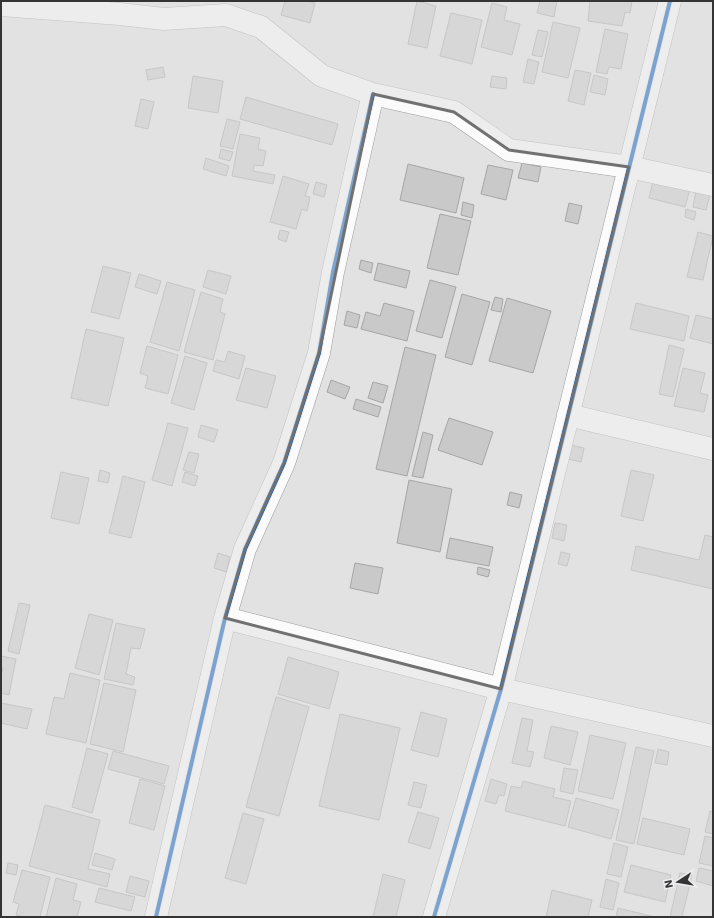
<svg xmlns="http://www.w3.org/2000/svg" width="714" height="918" viewBox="0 0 714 918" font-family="'Work Sans',sans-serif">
<rect width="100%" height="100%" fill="#e2e2e2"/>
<path fill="#c9c9c9" stroke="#a7a6a7" d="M 285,1 L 307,1 L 315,3 L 310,23 L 281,15 Z
M 417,1 L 436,6 L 427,48 L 408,44 Z
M 540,1 L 557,1 L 554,17 L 537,13 Z
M 590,1 L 632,1 L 630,13 L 625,12 L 622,26 L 588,21 Z
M 492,3 L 507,7 L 504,20 L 520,24 L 512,55 L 481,47 Z
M 451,13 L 482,20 L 472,64 L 440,56 Z
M 553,22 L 580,28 L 568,78 L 542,72 Z
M 605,29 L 628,34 L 621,69 L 609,67 L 607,74 L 596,72 Z
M 538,30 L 548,32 L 542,57 L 532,55 Z
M 528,59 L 539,62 L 534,84 L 523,82 Z
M 163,67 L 165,77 L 148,80 L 146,70 Z
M 575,70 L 591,73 L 584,105 L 568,101 Z
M 594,75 L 608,79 L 605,95 L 590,92 Z
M 193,76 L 223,81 L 218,113 L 188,108 Z
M 492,76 L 507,78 L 506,89 L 490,87 Z
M 246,97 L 338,124 L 332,145 L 240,119 Z
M 141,99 L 154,102 L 148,129 L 135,126 Z
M 227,119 L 240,122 L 233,149 L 220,146 Z
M 240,134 L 260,138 L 258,149 L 266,151 L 263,166 L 254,165 L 253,171 L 275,175 L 273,184 L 232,176 Z
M 221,149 L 233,152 L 230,161 L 219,158 Z
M 206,158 L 229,166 L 226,176 L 203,169 Z
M 522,163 L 541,167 L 538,182 L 518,178 Z
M 408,164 L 464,178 L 456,213 L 400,200 Z
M 488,165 L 513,170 L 506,200 L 481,194 Z
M 283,176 L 309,184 L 305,196 L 310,197 L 307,211 L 302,209 L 296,229 L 270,222 Z
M 653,181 L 690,189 L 685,207 L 649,198 Z
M 316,182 L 327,185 L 324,197 L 313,194 Z
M 696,191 L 710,195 L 706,210 L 693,207 Z
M 463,202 L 474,205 L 472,218 L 461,215 Z
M 569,203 L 582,206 L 578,224 L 565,221 Z
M 686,209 L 696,212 L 694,220 L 685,217 Z
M 440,214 L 471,221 L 458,275 L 427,268 Z
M 280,230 L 289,232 L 286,242 L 278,239 Z
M 698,232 L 713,236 L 703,280 L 687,277 Z
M 361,260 L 373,263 L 371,273 L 359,269 Z
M 378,263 L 410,271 L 406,288 L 374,280 Z
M 103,266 L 131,273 L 119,319 L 91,312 Z
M 208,270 L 231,276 L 226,294 L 203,287 Z
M 139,274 L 161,281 L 157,294 L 135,287 Z
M 430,280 L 456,287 L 442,338 L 416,331 Z
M 167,282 L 195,290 L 179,351 L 150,342 Z
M 201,292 L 223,299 L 220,312 L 225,314 L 213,360 L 184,352 Z
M 462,294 L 490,302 L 472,365 L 445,357 Z
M 495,297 L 503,299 L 501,312 L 491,310 Z
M 507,298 L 551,311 L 533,373 L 489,361 Z
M 384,303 L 414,311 L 407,341 L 361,329 L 366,312 L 380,316 Z
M 636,303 L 689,316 L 684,341 L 630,329 Z
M 347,311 L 360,315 L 357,328 L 344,325 Z
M 696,315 L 713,319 L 713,344 L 690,338 Z
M 86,329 L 124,338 L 108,406 L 71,398 Z
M 669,345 L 684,349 L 673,397 L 659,394 Z
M 147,346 L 178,355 L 168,394 L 145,388 L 148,376 L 140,373 Z
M 405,347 L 436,355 L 407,476 L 376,469 Z
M 228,351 L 245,356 L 239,379 L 213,371 L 216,360 L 225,362 Z
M 185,356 L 207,363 L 194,410 L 171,403 Z
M 246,368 L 276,376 L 267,408 L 236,400 Z
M 683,368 L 705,373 L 700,393 L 708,395 L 704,412 L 674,406 Z
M 331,380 L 350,387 L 345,399 L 327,392 Z
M 373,382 L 388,386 L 383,403 L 368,398 Z
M 356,399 L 381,407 L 378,417 L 353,409 Z
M 449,418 L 493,432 L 482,465 L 438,450 Z
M 168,423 L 188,428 L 172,486 L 152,480 Z
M 201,425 L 218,430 L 214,442 L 198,437 Z
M 423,432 L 433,435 L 423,478 L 412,476 Z
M 571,445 L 584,448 L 581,462 L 568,459 Z
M 189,452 L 199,454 L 194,473 L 183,470 Z
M 100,470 L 110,473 L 108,483 L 98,481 Z
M 631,470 L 654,475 L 643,521 L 621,516 Z
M 61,472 L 89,478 L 79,524 L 51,518 Z
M 185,472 L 198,476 L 195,486 L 182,482 Z
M 123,476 L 145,482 L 131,538 L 109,533 Z
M 409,480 L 452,489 L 440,552 L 397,543 Z
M 510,492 L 522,495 L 519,508 L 507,505 Z
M 555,523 L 567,525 L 564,541 L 552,538 Z
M 705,535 L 713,537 L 713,589 L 631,570 L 636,546 L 699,560 Z
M 450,538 L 493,547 L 489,566 L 446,558 Z
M 561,552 L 570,554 L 567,566 L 558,564 Z
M 218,553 L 230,557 L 226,572 L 214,568 Z
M 355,563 L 383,568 L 378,594 L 350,588 Z
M 478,567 L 490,570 L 488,577 L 477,574 Z
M 19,603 L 30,605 L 19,654 L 8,651 Z
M 89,614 L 113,620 L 99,675 L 75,668 Z
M 116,623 L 145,629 L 140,649 L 131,648 L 126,674 L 135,677 L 133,685 L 104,679 Z
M 1,656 L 16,659 L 9,695 L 1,693 L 1,676 L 3,668 L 1,668 Z
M 288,657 L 339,672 L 329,709 L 278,694 Z
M 70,673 L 100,680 L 86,743 L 46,734 L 54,697 L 64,699 Z
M 104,683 L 136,690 L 123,752 L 90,744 Z
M 276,697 L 309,707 L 279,816 L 246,807 Z
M 1,703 L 32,709 L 27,729 L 1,723 Z
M 421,712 L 447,719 L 438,757 L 411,750 Z
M 340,714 L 400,728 L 379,820 L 319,806 Z
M 522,718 L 533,720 L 527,751 L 534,752 L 530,767 L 512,763 Z
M 551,726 L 578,732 L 570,765 L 544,758 Z
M 590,735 L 626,743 L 613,799 L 578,791 Z
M 636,747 L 654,751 L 634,844 L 616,840 Z
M 87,748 L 108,754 L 92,813 L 72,807 Z
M 658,749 L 669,752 L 667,765 L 655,763 Z
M 113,751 L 169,766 L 164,784 L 108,769 Z
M 564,768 L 578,770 L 573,794 L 560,791 Z
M 140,779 L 165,786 L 154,830 L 129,823 Z
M 491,779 L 507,784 L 504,796 L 499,795 L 496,804 L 485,801 Z
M 523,781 L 555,789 L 553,797 L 571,801 L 565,826 L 505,811 L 511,786 L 521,788 Z
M 414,782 L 427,785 L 421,808 L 408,805 Z
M 576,798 L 619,810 L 611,839 L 568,827 Z
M 45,805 L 100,820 L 88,869 L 110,874 L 107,887 L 29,866 Z
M 710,811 L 713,812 L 713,834 L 705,832 Z
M 418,812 L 439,818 L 430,849 L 408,842 Z
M 243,813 L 264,819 L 246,884 L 225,878 Z
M 643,818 L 690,829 L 684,855 L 637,844 Z
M 705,836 L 713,838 L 713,866 L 699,863 Z
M 614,843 L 628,847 L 621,877 L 607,874 Z
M 95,853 L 115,859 L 112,870 L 92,865 Z
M 8,863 L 18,865 L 16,875 L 6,873 Z
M 631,865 L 671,875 L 665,902 L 624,892 Z
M 699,868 L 713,871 L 713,886 L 696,881 Z
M 22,870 L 50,877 L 40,917 L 23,917 L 16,915 L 19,904 L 13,902 Z
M 680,873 L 692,875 L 682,917 L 670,917 Z
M 383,874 L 405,880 L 396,917 L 373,917 Z
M 130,876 L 149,881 L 145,897 L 126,892 Z
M 56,878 L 77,884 L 73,900 L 81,902 L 77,917 L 46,917 Z
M 606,879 L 619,883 L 613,910 L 600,907 Z
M 99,888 L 135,897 L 131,911 L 95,902 Z
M 552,890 L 592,900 L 588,917 L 546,917 Z
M 618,908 L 655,917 L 616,917 Z"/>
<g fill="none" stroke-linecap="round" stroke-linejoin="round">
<defs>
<path id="street" d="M 1,5 L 120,14 L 164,19 L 226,15 L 261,27 L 322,76 L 373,94 L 454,112 L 509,150 L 629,167 L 713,185
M 568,415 L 713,449
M 225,618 L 501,689 L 713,736
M 156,917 L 225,618 L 245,549 L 284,463 L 319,353 L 333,272 L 373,94
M 434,917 L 501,689 L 670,1"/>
</defs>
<use href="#street" stroke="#9c9c9d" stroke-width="23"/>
<use href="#street" stroke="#fbfbfb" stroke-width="22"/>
<defs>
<path id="cycleway" d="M 156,917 L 225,618 L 245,549 L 284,463 L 319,353 L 333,272 L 373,94
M 434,917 L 501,689 L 670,1"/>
</defs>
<use href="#cycleway" stroke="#eeeef1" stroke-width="6"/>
<use href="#cycleway" stroke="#0057b8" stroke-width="4"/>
</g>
<path d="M0 0H714V918H0ZM 373,94 L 454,112 L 509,150 L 629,167 L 501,689 L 225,618 L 245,549 L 284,463 L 319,353 Z" fill="#e2e2e2" fill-opacity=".55" fill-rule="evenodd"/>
<path fill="none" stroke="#717172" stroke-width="3" stroke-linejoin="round" d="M 373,94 L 454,112 L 509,150 L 629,167 L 501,689 L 225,618 L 245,549 L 284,463 L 319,353 Z"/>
<rect width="714" height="918" fill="none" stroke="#343435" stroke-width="4"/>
<g transform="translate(678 882) rotate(258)" stroke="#eeeef1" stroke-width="3" paint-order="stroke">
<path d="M0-3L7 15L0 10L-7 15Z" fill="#343435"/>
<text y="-6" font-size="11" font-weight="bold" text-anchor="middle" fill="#343435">N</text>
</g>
</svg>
